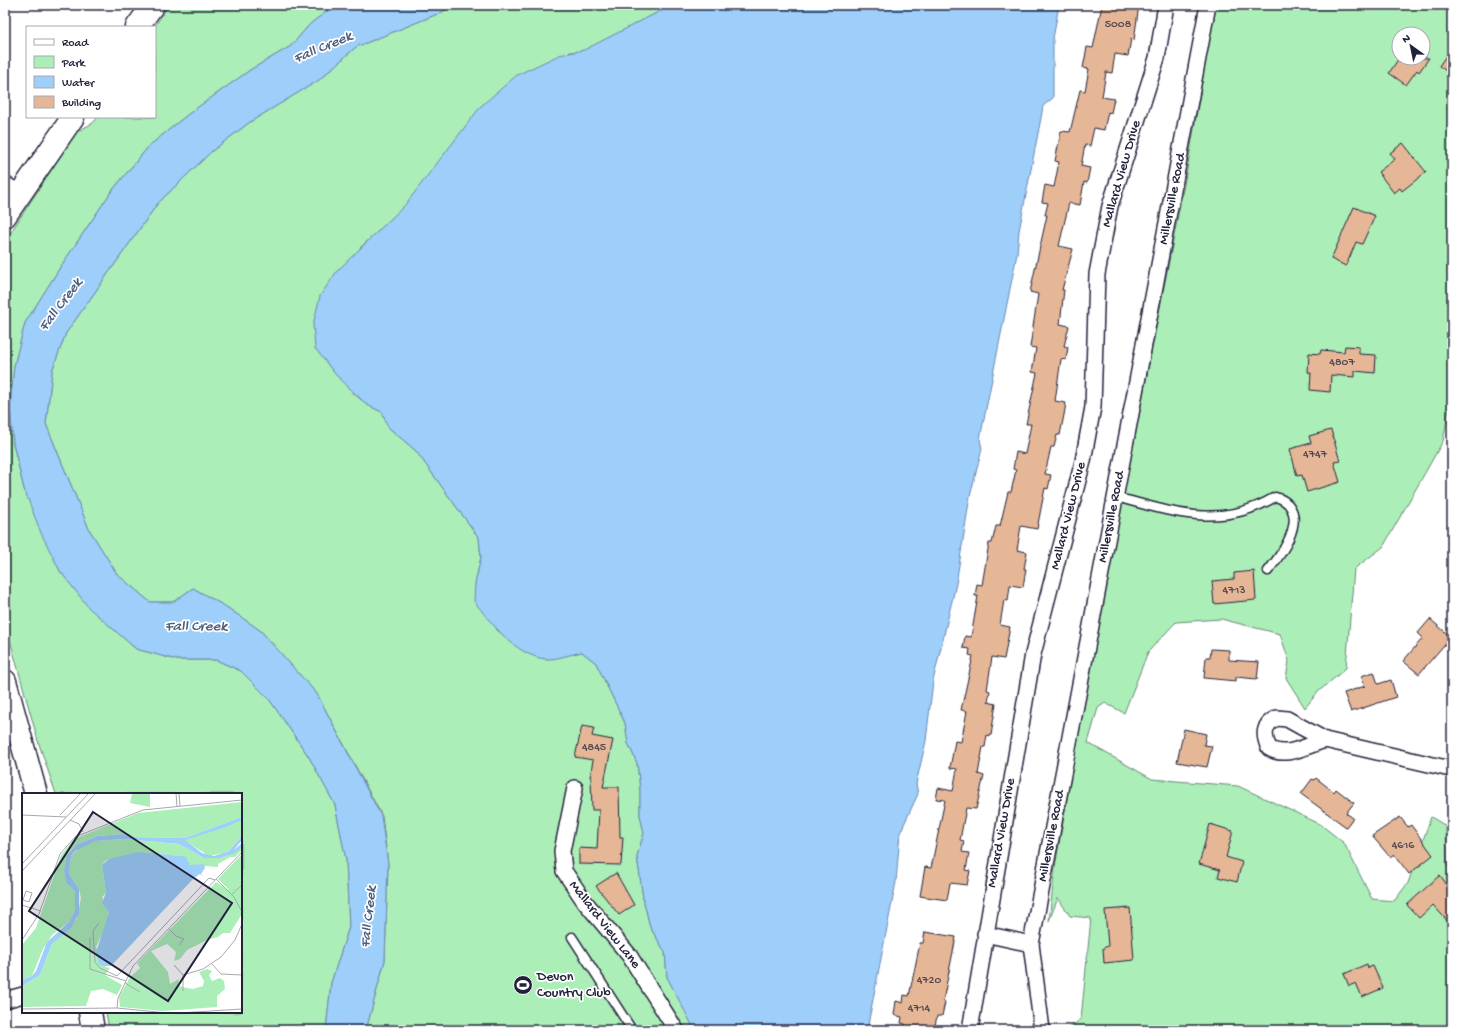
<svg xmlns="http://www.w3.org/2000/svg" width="1457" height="1035" viewBox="0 0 1457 1035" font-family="'Gochi Hand',sans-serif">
<rect width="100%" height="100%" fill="#fff"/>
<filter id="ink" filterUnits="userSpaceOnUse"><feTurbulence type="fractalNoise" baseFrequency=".025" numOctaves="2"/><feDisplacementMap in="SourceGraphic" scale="8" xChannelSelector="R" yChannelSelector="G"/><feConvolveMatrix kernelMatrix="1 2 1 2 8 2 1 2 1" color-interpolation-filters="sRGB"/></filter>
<g filter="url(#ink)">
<path fill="#aceeb7" stroke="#678879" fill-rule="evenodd" d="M 169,5 L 335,5 L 310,24 L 291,46 L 250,70 L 187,115 L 149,146 L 111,192 L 61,266 L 25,323 L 14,366 L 10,407 L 13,444 L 24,489 L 60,571 L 89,607 L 136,649 L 177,660 L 216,660 L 241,671 L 269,699 L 309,757 L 335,805 L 346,860 L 349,927 L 331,983 L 326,1030 L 109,1030 L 106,1012 L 241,1012 L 241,794 L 56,794 L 38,741 L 5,622 L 5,241 L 76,132 L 93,123 L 98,117 L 155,117 L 154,27 Z
M 455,5 L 672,5 L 584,51 L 570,52 L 360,248 L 315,348 C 334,372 353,400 382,412 L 388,427 L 416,451 L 479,538 L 481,557 L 475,584 L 497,630 L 527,653 L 546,659 L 582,652 L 596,663 L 625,723 L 628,743 L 637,763 L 640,789 L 640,815 L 644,833 L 637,856 L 643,898 L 650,927 L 665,952 L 667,977 L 696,1030 L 366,1030 L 385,960 L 388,864 L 382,816 L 317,694 L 261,631 L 228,608 L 193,588 L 173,602 L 150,602 L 117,574 L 89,529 L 46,424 L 52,371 L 66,333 L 158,203 L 212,151 L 250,122 L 319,80 L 356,47 L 440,13 Z
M 1215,5 L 1452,5 L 1452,393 L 1443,441 L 1383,547 L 1354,569 L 1346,668 L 1318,692 L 1305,708 L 1286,678 L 1289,661 L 1280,634 L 1221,619 L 1176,622 L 1148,652 L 1124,713 L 1105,703 L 1098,708 L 1088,743 L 1152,779 L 1238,786 L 1320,824 L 1344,843 L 1372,899 L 1394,901 L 1408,883 L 1431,817 L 1446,826 L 1447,866 L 1452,866 L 1452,1030 L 1067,1030 L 1081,1019 L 1091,918 L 1070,916 L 1058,898 L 1049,921 L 1055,867 L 1091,662 L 1188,164 ZM 1399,34 L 1423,34 L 1423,58 L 1399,58 Z"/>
<path fill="#9ecefa" stroke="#6c89ae" d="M 335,5 L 455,5 L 440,13 L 356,47 L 319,80 L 250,122 L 212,151 L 158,203 L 66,333 L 52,371 L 46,424 L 89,529 L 117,574 L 150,602 L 173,602 L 193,588 L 228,608 L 261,631 L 317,694 L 381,816 L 388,864 L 385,960 L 366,1030 L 326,1030 L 331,983 L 349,927 L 346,860 L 335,805 L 309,757 L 269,699 L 241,671 L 216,660 L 177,660 L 136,649 L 89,608 L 60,571 L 41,533 L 24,489 L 13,443 L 10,407 L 14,366 L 25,323 L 61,266 L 111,192 L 149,146 L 187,115 L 250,70 L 291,46 L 310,24 Z
M 672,5 L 1059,5 L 1053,39 L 1053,98 L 1043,106 L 1041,118 L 1019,231 L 1017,254 L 980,439 L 982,449 L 970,496 L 956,584 L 933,681 L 926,741 L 916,784 L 918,794 L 900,833 L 896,882 L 867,1030 L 696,1030 L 693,1027 L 667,977 L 665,952 L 650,927 L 643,898 L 637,856 L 644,833 L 640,815 L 640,789 L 637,763 L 628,743 L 625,723 L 596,663 L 582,652 C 571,654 556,660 545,659 C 515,655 491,623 474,601 L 475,584 L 481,557 L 479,538 L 416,451 L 388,427 L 382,412 L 367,405 L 335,374 L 315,348 L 313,325 L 320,296 L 337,271 L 405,205 L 481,106 L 517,75 L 559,55 L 584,50 Z"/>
<path fill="#e5b796" stroke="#22223b" d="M 1102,5 L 1139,5 L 1134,40 L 1131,39 L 1128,56 L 1115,54 L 1112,73 L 1106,72 L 1102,97 L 1114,99 L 1111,113 L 1108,112 L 1104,130 L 1094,128 L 1090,146 L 1085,145 L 1081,166 L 1090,168 L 1087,183 L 1084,182 L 1080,205 L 1069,203 L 1059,246 L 1073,249 L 1062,290 L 1064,290 L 1060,324 L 1069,326 L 1064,346 L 1068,347 L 1066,360 L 1061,359 L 1055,401 L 1066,403 L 1064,415 L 1060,435 L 1057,435 L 1054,447 L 1051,447 L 1045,474 L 1051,475 L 1048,489 L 1045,488 L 1037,529 L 1021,526 L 1017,550 L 1027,552 L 1024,569 L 1026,569 L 1023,587 L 1010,585 L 1008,601 L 1004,600 L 1000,625 L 1010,627 L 1004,659 L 992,657 L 987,690 L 990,691 L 988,702 L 996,704 L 993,722 L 991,736 L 987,735 L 985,747 L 983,747 L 978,774 L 984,776 L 976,809 L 966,808 L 960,840 L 964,841 L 962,852 L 969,853 L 966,870 L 970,871 L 967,885 L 950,883 L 947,900 L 920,896 L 925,867 L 931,868 L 945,800 L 936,799 L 938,788 L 953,791 L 957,769 L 950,768 L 955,741 L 961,742 L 967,711 L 961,710 L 973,656 L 969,655 L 970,649 L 963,648 L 965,636 L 971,637 L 978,596 L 975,596 L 977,584 L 982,585 L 989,543 L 992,543 L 996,526 L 1000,526 L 1008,492 L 1011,492 L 1016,470 L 1013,469 L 1016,452 L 1025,454 L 1031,424 L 1026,424 L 1037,373 L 1032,372 L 1036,348 L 1030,347 L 1038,294 L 1030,292 L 1047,215 L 1045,215 L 1048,203 L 1042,202 L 1045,185 L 1054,187 L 1059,162 L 1055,161 L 1061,131 L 1070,132 L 1080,90 L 1085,91 L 1089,69 L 1083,68 L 1087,47 L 1093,48 Z
M 1452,47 L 1452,75 L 1439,66 Z
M 1399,58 L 1429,58 L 1419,72 L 1417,70 L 1406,85 L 1389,73 Z
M 1403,143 L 1426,172 L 1402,191 L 1400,188 L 1394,193 L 1378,172 L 1395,159 L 1390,153 Z
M 1354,207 L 1375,216 L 1362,244 L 1356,242 L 1346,266 L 1331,259 Z
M 1345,346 L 1359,347 L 1359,354 L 1376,355 L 1375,373 L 1355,371 L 1355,377 L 1331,375 L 1330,392 L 1310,390 L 1311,373 L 1308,372 L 1309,353 L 1320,354 L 1321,350 L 1344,352 Z
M 1331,430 L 1340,461 L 1334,462 L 1340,482 L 1307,492 L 1302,475 L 1297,476 L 1290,449 L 1311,443 L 1309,436 Z
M 1254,571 L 1256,600 L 1214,604 L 1212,581 L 1234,579 L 1234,573 Z
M 1430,619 L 1451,637 L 1419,674 L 1403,661 L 1423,638 L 1418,633 Z
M 1211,649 L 1229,650 L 1229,660 L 1259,662 L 1257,679 L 1236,677 L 1236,681 L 1204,678 L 1206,657 L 1210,657 Z
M 1374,672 L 1378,684 L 1391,680 L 1396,697 L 1351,712 L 1344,693 L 1365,686 L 1361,676 Z
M 582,726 L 594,728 L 592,736 L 613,740 L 603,787 L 619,787 L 620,837 L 623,837 L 621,865 L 579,864 L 579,848 L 597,849 L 599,810 L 592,810 L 591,778 L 590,777 L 593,760 L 575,757 Z
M 1184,729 L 1206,734 L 1204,745 L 1212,746 L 1207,767 L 1177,762 Z
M 1316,778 L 1334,792 L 1336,789 L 1354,803 L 1346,813 L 1353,818 L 1346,827 L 1301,794 L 1312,779 L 1314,780 Z
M 1400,817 L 1408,827 L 1411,825 L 1433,855 L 1409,874 L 1394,854 L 1390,857 L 1372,836 Z
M 1210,824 L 1233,831 L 1226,857 L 1242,862 L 1237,882 L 1218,877 L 1220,870 L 1199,864 Z
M 616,873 L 634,905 L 619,915 L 596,886 Z
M 1440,875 L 1452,892 L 1452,926 L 1433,905 L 1419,918 L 1407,905 Z
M 1130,908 L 1134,960 L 1104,963 L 1103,948 L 1108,946 L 1105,910 Z
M 925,932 L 956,937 L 943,1001 L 945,1002 L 942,1016 L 937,1016 L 934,1030 L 904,1030 L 905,1024 L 901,1023 L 902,1017 L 894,1015 L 896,1001 L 903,1003 L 904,995 L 909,996 L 920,943 L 923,943 Z
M 1367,964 L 1368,968 L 1373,966 L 1383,988 L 1362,997 L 1356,983 L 1349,986 L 1344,974 Z"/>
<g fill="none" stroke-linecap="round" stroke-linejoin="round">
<defs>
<path id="lane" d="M 1116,497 C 1172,512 1221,530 1275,497 C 1280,498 1284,500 1288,504 C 1305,523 1280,556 1268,571
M 572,937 L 632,1030"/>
<path id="street" d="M 5,184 L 19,193
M 1277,718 L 1287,719 L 1325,740 C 1308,745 1285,759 1269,748 C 1263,735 1263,724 1277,718 Z
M 1325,740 L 1446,768
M 575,788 L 562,851 L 564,871 L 585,902 L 629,955 L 676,1030
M 985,934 L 1031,944
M 5,1000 L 23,995
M 970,1030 L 1033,654 L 1083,461 L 1093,407 L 1097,274 L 1110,206 L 1157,58 L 1166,5
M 1042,1030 L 1031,944 L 1208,5"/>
<path id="secondary" d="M 137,27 L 153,5
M 5,216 L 73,117
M 5,681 L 36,794
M 90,1012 L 93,1030"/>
</defs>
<use href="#lane" stroke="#22223b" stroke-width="11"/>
<use href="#street" stroke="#22223b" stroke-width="18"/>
<use href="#secondary" stroke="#22223b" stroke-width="25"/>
<use href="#lane" stroke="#fff" stroke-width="8"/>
<use href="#street" stroke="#fff" stroke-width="15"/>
<use href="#secondary" stroke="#fff" stroke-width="22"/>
</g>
</g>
<defs>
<symbol id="stadium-disc" viewBox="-11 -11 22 22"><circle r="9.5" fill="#22223b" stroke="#fff"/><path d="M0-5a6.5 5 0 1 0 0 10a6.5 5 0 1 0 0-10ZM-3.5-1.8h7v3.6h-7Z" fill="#fff"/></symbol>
</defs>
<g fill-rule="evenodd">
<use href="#stadium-disc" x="512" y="974" width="22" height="22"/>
</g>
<g text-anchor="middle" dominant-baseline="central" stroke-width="3.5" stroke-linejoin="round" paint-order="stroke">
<g font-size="12" fill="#534752">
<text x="1118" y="25">5008</text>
<text x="1342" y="363">4807</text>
<text x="1315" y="455">4747</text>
<text x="1234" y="591">4713</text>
<text x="594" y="748">4845</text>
<text x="1403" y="846">4616</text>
<text x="929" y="981">4720</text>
<text x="919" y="1009">4714</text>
</g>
<g font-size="14" fill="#22223b" stroke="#fff">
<text transform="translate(1122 174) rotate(-74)">Mallard View Drive</text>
<text transform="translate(1173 199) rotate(-79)">Millersville Road</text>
<text transform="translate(1069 516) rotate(-76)">Mallard View Drive</text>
<text transform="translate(1112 517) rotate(-79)">Millersville Road</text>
<text transform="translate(1002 833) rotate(-80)">Mallard View Drive</text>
<text transform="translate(1052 836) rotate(-79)">Millersville Road</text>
<text transform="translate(604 925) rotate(52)">Mallard View Lane</text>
</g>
<g font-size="14" fill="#22223b" stroke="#fff" text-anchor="start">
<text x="537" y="977">Devon<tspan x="537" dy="16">Country Club</tspan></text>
</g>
<g font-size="15" font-style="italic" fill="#4d5e7e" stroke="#fff">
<text transform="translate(323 48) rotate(-23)">Fall Creek</text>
<text transform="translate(61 305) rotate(-53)">Fall Creek</text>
<text x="196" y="627">Fall Creek</text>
<text transform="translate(369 917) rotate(-84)">Fall Creek</text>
</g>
</g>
<g transform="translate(22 793)">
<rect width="220" height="220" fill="#fff"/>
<path d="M 110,0 L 128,0 L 128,14 L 108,10 ZM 220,9 L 220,24 L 163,45 L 110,44 L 102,41 L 76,43 L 54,52 L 47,59 L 42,78 L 44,90 L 53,98 L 53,117 L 47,129 L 30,142 L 21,156 L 10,183 L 0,187 L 0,152 L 14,135 L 39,62 L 52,46 L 116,20 ZM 220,27 L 220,43 L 207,58 L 201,60 L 187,63 L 162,47 ZM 102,46 L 157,51 L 182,65 L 204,63 L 220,54 L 220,57 L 213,64 L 208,64 L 196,71 L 196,74 L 168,72 L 159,63 L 134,61 L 84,67 L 80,72 L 84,100 L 80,104 L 87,119 L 85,131 L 74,154 L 84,174 L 88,175 L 83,182 L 100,192 L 95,202 L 81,196 L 69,198 L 64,213 L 0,214 L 0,193 L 18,182 L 30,151 L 55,126 L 59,105 L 57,96 L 47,81 L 49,63 L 57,55 L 74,48 ZM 220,61 L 220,121 L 208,140 L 201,140 L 196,144 L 185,147 L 165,157 L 158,166 L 152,168 L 154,159 L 145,151 L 129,158 L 146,179 L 148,191 L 157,186 L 156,191 L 160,194 L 171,196 L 181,193 L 182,188 L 177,179 L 185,176 L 190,178 L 187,182 L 190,188 L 198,185 L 202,188 L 203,196 L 195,203 L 195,214 L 141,218 L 98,214 L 97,204 L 108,184 L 118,175 L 116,171 L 114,172 L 118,167 L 194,89 L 208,98 L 196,86 Z" fill="#aceeb7"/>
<path d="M 220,24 L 220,27 L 201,35 L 163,47 L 180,60 L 192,63 L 207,58 L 220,43 L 220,47 L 212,57 L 220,50 L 220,54 L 213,60 L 197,65 L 182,65 L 157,51 L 102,46 L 74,48 L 53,58 L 49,63 L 47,81 L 57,96 L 57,121 L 49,135 L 30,151 L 18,182 L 0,193 L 0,187 L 10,183 L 14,178 L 25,149 L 47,129 L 53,117 L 53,98 L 44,90 L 42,78 L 45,62 L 54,52 L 76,43 L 102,41 L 111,44 L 163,45 ZM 116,59 L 159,63 L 164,64 L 168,72 L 182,71 L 183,75 L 179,81 L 182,84 L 178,81 L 172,85 L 89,173 L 81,173 L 77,171 L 74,160 L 87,119 L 80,110 L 84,100 L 80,72 L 87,66 Z" fill="#9ecefa"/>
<path fill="none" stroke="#a7a7b1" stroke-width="1" d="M 154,0 L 155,14M 157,0 L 158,13M 0,22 L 44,24M 38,22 L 59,0M 48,27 L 57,31 L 61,39M 0,71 L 67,0M 0,78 L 74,0M 194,86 L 212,104 L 220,119M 4,98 L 10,100 L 7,109 L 1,107 ZM 210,101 L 220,92M 0,112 L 19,118M 77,130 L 71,138 L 73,169 L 78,175 L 95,183 L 187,85 L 193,87M 147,136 L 154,143 L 162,146 L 157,152M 68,144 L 68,176 L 104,188M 0,147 L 17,121 L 38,61 L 53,44 L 121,17 L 220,7M 190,171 L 199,181 L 220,182M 152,172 L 161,182M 161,182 L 181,176 L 199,164 L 213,147 L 220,131M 103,190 L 118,199M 161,198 L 161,182M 95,215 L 96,205 L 111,173 L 220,59M 0,216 L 95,215 L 145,220M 157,220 L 220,216"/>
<path fill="#22223b" fill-opacity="0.15" stroke="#22223b" stroke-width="2" d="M 71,19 L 210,110 L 146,208 L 7,118 Z"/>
<rect width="220" height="220" fill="none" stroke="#22223b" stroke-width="2"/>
</g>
<rect width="1457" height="1035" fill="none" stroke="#fff" stroke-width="20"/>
<rect x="10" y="10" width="1437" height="1015" fill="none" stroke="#22223b" stroke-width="1.5" filter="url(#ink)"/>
<rect x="26" y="26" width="130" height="92" fill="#ffffff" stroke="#a7a7b1"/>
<rect x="34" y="39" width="20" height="6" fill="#ffffff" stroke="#a7a7b1"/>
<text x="62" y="46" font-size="12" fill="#22223b">Road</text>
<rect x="34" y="56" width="20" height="12" fill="#aceeb7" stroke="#a7a7b1"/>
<text x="62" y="66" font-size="12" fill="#22223b">Park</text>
<rect x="34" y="76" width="20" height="12" fill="#9ecefa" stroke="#a7a7b1"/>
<text x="62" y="86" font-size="12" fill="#22223b">Water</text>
<rect x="34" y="96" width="20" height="12" fill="#e5b796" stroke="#a7a7b1"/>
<text x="62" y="106" font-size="12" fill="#22223b">Building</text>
<g transform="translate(1411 46) rotate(327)"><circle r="19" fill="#ffffff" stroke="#a7a7b1"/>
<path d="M0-3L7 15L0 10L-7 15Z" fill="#22223b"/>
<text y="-6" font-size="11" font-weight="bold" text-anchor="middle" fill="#22223b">N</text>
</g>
</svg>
